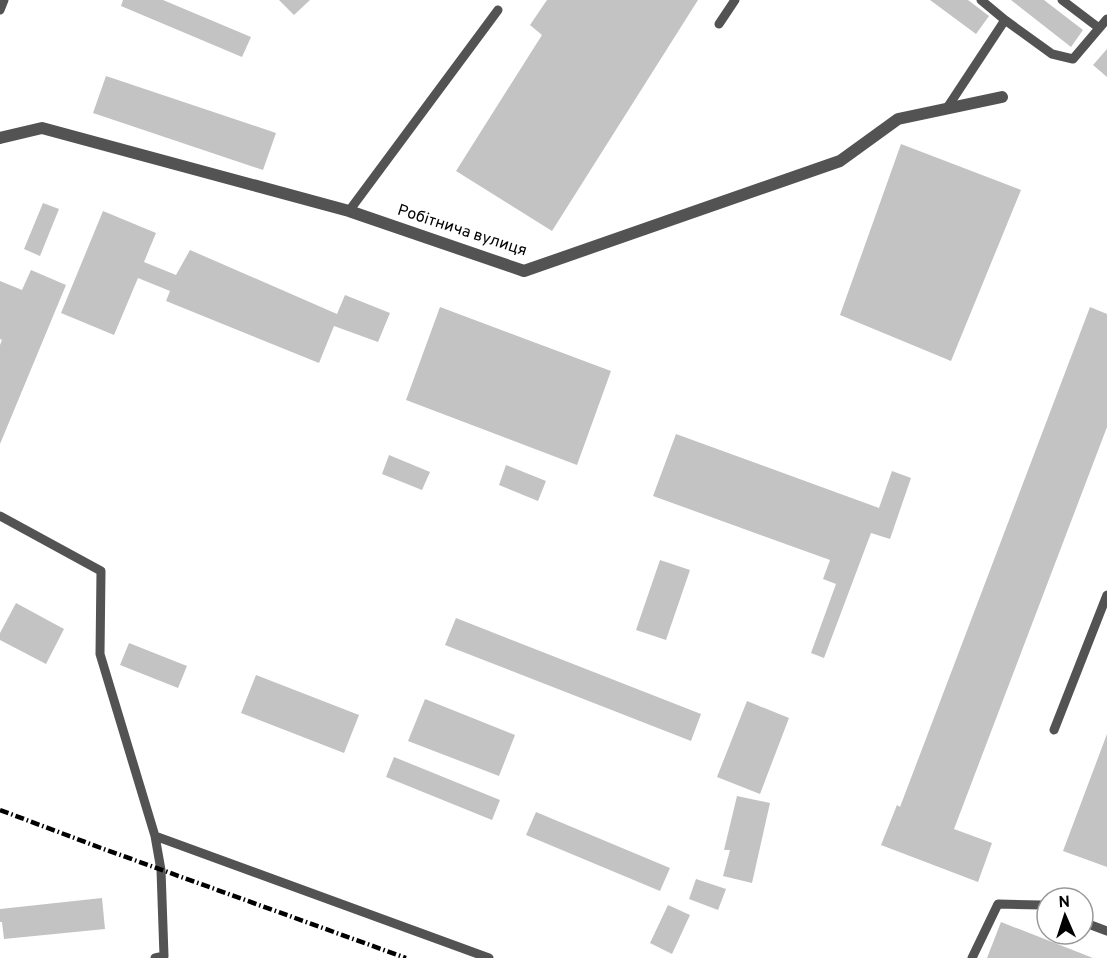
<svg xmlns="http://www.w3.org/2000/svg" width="1107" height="958" viewBox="0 0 1107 958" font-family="Overpass,sans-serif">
<rect width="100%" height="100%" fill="#fff"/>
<path fill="#c3c3c3" d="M 123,0 L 163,0 L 251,37 L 242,57 L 121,6 Z
M 279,0 L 310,0 L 294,15 Z
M 547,0 L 698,0 L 552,231 L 456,171 L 542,35 L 530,25 Z
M 930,0 L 968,0 L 989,16 L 976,34 Z
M 1011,0 L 1044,0 L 1083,30 L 1071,47 Z
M 1107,49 L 1107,77 L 1093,65 Z
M 106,76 L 276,133 L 263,170 L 93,113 Z
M 901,144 L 1021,190 L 951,361 L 840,315 Z
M 43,203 L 59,209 L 40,256 L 24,249 Z
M 103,211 L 156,233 L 144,262 L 176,275 L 190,250 L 337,314 L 345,295 L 390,313 L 378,342 L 334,326 L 319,363 L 166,301 L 170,291 L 138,278 L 114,335 L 61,313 Z
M 31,270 L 66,285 L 0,444 L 0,345 L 2,340 L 0,339 L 0,281 L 22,290 Z
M 440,307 L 611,371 L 577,465 L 406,400 Z
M 1090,307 L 1107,314 L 1107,427 L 954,829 L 992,843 L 978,882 L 881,845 L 897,805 L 900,807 Z
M 676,434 L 879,508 L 892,471 L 911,478 L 890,539 L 871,533 L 824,658 L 811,653 L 836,584 L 823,579 L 830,560 L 653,496 Z
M 389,455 L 430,472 L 422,490 L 382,474 Z
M 506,465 L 546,481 L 538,501 L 499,485 Z
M 660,560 L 690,570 L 666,640 L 636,630 Z
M 16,603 L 64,629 L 46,664 L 0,640 L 0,633 Z
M 456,618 L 701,714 L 691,741 L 445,645 Z
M 129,643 L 187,666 L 178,688 L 120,665 Z
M 256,675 L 359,715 L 344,753 L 241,713 Z
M 425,699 L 515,735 L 499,776 L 408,741 Z
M 747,701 L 789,718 L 760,794 L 717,777 Z
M 1107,734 L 1107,867 L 1063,851 Z
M 394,757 L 500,800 L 492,820 L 386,777 Z
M 737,796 L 770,803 L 752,883 L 723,876 L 730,850 L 724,850 Z
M 536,812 L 670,868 L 660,891 L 526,835 Z
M 696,879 L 726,889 L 718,910 L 689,899 Z
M 102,898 L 105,929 L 4,939 L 2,922 L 0,922 L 0,909 Z
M 668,905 L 690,915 L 672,954 L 650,943 Z
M 1001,922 L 1093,958 L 987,958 Z"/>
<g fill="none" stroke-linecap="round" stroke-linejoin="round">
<path stroke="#535353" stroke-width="9" d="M 981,0 L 1005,20
M 1062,0 L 1099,28
M 0,10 L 4,0
M 719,24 L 735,0
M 947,108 L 1005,20 L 1052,54 L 1073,59 L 1107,19
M 349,211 L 498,10
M 0,516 L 101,571 L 100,654 L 155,836 L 489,958
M 1054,730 L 1107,595
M 155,836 L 161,870 L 164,956 L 155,958
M 1083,922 L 1107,931
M 972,958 L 998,904 L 1041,905 L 1047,908"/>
<path stroke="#535353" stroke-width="12" d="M 0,138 L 42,128 L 349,211 L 524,271 L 840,161 L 898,119 L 1002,97"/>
<path stroke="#000" stroke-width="4.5" stroke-dasharray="9 3 1.5 3" stroke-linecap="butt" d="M 0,810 L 101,848 L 406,958"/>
</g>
<g text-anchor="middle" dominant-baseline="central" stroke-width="5" stroke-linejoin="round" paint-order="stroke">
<g font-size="16" fill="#000" stroke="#fff">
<text transform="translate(462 231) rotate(18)">Робітнича вулиця</text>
</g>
</g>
<g transform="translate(1065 916) rotate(357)"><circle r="28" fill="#ffffff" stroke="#999999" stroke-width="1.5"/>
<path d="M0-4.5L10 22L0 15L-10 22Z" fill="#000000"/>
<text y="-9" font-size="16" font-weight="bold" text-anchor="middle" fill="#000000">N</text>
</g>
</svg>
